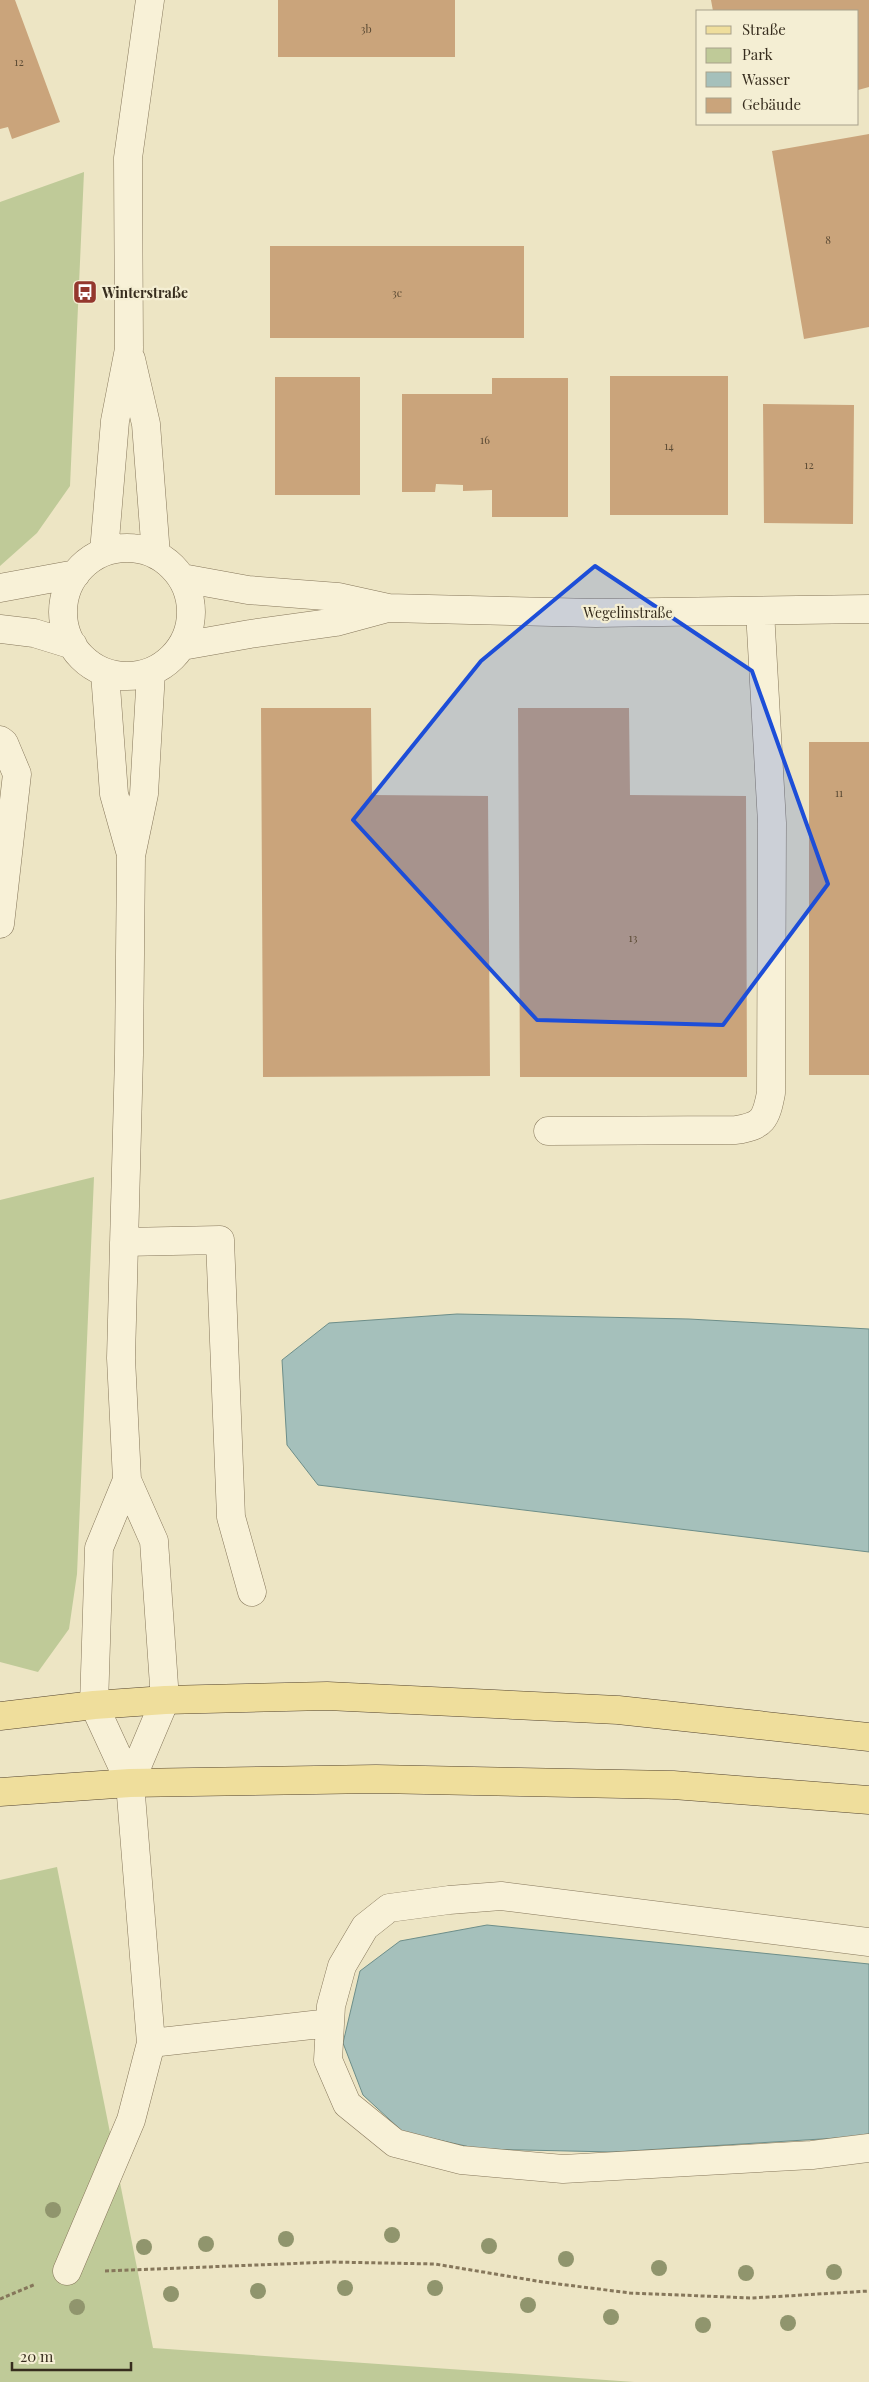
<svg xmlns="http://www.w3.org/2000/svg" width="869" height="2382" viewBox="0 0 869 2382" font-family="'Playfair Display',serif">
<rect width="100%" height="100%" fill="#ede5c4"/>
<path fill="#bfca98" d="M 84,172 L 70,486 L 37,533 L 0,566 L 0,202 Z
M 94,1177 L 77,1574 L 69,1629 L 38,1672 L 0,1662 L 0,1200 Z
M 57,1867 L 153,2348 L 634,2382 L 0,2382 L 0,1880 Z"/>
<path fill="#a5c0bb" stroke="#6d8e89" d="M 457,1314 L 689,1319 L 869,1329 L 869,1552 L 318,1485 L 287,1445 L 282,1360 L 329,1323 Z
M 487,1925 L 869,1964 L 869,2136 L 613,2152 L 479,2149 L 403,2132 L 363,2095 L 343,2043 L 360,1971 L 400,1941 Z"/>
<path fill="#caa47b" d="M 0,0 L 15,0 L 60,122 L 12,139 L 8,127 L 0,129 Z
M 278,0 L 455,0 L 455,57 L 278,57 Z
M 711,0 L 869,0 L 869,87 L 858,90 L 858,11 L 713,11 Z
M 869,134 L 869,327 L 804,339 L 772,151 Z
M 270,246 L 524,246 L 524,338 L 270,338 Z
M 610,376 L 728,376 L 728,515 L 610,515 Z
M 275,377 L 360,377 L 360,495 L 275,495 Z
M 492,378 L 568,378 L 568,517 L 492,517 L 492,490 L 463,491 L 463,485 L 436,484 L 435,492 L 402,492 L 402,394 L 492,394 Z
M 763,404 L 854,405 L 853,524 L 764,523 Z
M 261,708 L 371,708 L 372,795 L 488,796 L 490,1076 L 263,1077 Z
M 518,708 L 629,708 L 630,795 L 746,796 L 747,1077 L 520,1077 Z
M 809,742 L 869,742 L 869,1075 L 809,1075 Z"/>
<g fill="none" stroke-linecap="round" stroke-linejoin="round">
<defs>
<path id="minor" d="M 131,359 L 146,424 L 156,555
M63 612a64 64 0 1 1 128 0a64 64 0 1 1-128 0Z
M 104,552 L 115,421 L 129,349 L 128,158 L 150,0
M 182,578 L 248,590 L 338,597 L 388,608 L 596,613 L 869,609
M 0,588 L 76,574
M 0,629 L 34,633 L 73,645
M 182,646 L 250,634 L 336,622 L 384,609
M 105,673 L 114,794 L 130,851
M 0,740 L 4,743 L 17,774 L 0,924
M 548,1131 L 736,1130 C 763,1126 766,1119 771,1093 L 772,823 L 760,611
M 124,1242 L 220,1240 L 231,1517 L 252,1592
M 130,1783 L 165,1700 L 154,1541 L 127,1480 L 121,1358 L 129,1055 L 131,856 L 144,794 L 151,672
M 869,1942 L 501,1896 L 449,1900 L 389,1908 L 365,1927 L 342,1966 L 331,2006 L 328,2060 L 347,2104 L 395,2143 L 461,2160 L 563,2169 L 812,2155 L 869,2148
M 151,2043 L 330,2023
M 67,2271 L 131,2120 L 151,2043 L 130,1783 L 94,1705 L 99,1548 L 127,1480"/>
<path id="major" d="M 0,1716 L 94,1705 L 165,1700 L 327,1696 L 618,1710 L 869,1737
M 0,1792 L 130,1783 L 376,1779 L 673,1785 L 869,1800"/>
</defs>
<use href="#minor" stroke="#86775b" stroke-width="29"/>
<use href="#major" stroke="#54442f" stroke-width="29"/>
<path stroke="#86775b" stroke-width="3" stroke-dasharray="4 2.5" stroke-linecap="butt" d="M 105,2271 L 332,2262 L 435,2264 L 543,2282 L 630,2293 L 752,2298 L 869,2291
M 0,2299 L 36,2284"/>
<use href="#minor" stroke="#f8f1d7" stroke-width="28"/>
<use href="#major" stroke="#efde9c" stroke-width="28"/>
</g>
<g fill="#90956d">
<circle cx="53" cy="2210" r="8"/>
<circle cx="392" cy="2235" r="8"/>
<circle cx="286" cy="2239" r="8"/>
<circle cx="206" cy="2244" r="8"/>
<circle cx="489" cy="2246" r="8"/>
<circle cx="144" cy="2247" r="8"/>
<circle cx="566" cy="2259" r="8"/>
<circle cx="659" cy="2268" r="8"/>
<circle cx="834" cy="2272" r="8"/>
<circle cx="746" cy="2273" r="8"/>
<circle cx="345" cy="2288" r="8"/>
<circle cx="435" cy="2288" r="8"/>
<circle cx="258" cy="2291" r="8"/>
<circle cx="171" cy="2294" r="8"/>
<circle cx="528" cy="2305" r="8"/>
<circle cx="77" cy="2307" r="8"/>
<circle cx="611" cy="2317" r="8"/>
<circle cx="788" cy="2323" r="8"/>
<circle cx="703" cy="2325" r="8"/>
</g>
<path fill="#1d4ed8" fill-opacity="0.2" stroke="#1d4ed8" stroke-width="4" stroke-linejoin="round" d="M 595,566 L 752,671 L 828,884 L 723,1025 L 537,1020 L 353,820 L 481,661 Z"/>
<defs>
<symbol id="bus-square" viewBox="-11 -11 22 22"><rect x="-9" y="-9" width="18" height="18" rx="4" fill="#94372d" stroke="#f4eed3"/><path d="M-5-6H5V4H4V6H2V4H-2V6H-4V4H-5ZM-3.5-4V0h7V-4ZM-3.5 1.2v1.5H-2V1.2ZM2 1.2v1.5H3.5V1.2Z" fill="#fff"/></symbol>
</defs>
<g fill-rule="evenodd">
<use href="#bus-square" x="71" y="278" width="28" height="28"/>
</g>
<g text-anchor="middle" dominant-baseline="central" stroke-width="4.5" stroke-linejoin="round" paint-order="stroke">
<g font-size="11" fill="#5c4b35">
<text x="366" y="28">3b</text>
<text x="19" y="61">12</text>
<text x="828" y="239">8</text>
<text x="397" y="292">3c</text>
<text x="485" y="439">16</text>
<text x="669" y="445">14</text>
<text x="809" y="464">12</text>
<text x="839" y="792">11</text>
<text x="633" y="937">13</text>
</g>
<g font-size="14" font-weight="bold" fill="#372d1e" stroke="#f4eed3" text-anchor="start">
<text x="102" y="292">Winterstraße</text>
</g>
<g font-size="14" fill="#372d1e" stroke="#f4eed3">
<text x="628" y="612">Wegelinstraße</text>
</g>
</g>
<rect x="696" y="10" width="162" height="115" fill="#f4eed3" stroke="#a8a18b"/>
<rect x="706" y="26" width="25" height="8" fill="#efde9c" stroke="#a8a18b"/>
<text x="742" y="35" font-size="15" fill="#372d1e">Straße</text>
<rect x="706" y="48" width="25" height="15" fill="#bfca98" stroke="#a8a18b"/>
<text x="742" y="60" font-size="15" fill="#372d1e">Park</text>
<rect x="706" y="72" width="25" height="15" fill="#a5c0bb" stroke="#a8a18b"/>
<text x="742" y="85" font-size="15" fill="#372d1e">Wasser</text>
<rect x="706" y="98" width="25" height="15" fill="#caa47b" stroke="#a8a18b"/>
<text x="742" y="110" font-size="15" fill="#372d1e">Gebäude</text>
<path d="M12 2362v8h119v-8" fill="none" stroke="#372d1e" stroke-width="2.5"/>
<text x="20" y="2362" font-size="15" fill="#372d1e" stroke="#f4eed3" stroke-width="4" paint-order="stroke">20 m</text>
</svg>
